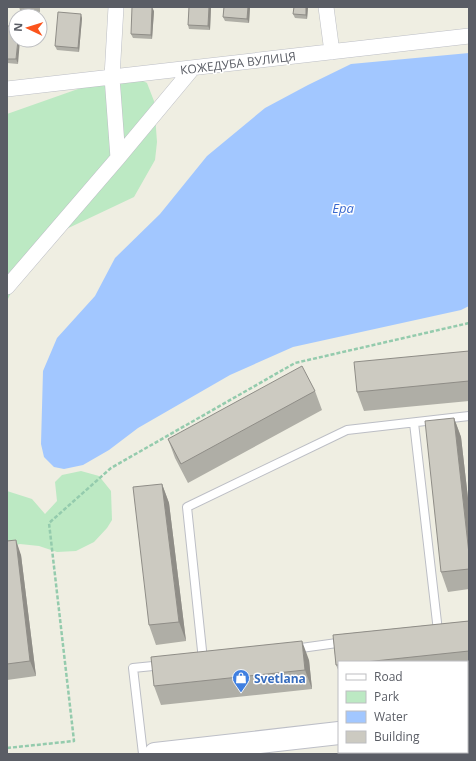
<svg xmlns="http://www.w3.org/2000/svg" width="476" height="761" viewBox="0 0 476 761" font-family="'Open Sans',sans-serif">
<rect width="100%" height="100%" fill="#efeee2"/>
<path fill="#bce9c3" d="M 131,75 L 147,83 L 154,101 L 157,142 L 155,160 L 134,197 L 60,232 L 29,256 L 7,301 L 7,114 L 112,77 Z
M 81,471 L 99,476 L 111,491 L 112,520 L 107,528 L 94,542 L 76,551 L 57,552 L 39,546 L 20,544 L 7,547 L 7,491 L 32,499 L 45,514 L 57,501 L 55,482 L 62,475 Z"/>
<path fill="#a2c7ff" d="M 469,53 L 469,306 L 461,310 L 293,347 L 230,375 L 138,428 L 109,450 L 83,465 L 64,469 L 54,467 L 44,457 L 41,444 L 43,371 L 57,338 L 95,296 L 115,258 L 160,214 L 207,156 L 265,108 L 308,85 L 351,64 Z"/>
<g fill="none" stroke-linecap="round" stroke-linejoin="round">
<defs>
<path id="service" d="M 414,423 L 438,631
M 294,649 L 344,642
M 203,660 L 187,507 L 347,430 L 469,416
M 420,752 L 420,754
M 143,754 L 133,668 L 163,665"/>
<path id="minor" d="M 116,7 L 112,77 L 118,158
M 326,7 L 332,52
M 7,89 L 469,36
M 7,287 L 118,158 L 193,68"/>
<path id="secondary" d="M 467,718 L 469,718
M 155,754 L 339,733"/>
</defs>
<use href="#service" stroke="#bcbec5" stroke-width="10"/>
<use href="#minor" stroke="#bcbec5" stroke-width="16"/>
<use href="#secondary" stroke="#bdbfc7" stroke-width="24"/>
<path stroke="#94cbad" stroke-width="2.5" stroke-dasharray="4 2" stroke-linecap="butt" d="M 7,748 L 74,741 L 49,523 L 111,468 L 295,363 L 469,323"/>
<use href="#service" stroke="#fff" stroke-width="8"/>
<use href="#minor" stroke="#fff" stroke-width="15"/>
<use href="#secondary" stroke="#fff" stroke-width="22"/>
</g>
<path fill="#afaea6" d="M 19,7 L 40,7 L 40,12 L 20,10 Z
M 189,7 L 211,7 L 210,30 L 189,29 L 188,25 Z
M 224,7 L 250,7 L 249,23 L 225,21 L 223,17 Z
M 294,7 L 308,7 L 307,19 L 295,18 L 293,14 Z
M 154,11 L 152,39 L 133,38 L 131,34 Z
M 82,18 L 79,52 L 57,50 L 55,46 Z
M 7,26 L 18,64 L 7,63 Z
M 469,351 L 469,401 L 364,411 L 357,392 Z
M 315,391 L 322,410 L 188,483 L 175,458 L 168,439 Z
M 454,418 L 461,437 L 469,507 L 469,589 L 448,592 L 441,572 Z
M 162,484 L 169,503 L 186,641 L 156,645 L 149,625 Z
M 7,541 L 21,555 L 36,676 L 7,680 Z
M 469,621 L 469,671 L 467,671 L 467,662 L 339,662 L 339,672 L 336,665 L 333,635 Z
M 309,660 L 312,689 L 161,705 L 154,686 Z"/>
<path fill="#8f8d87" d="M 152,7 L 154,11 L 152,39 L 151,35 Z
M 209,7 L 211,7 L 210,30 L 208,26 Z
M 248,7 L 250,7 L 249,23 L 247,19 Z
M 306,7 L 308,7 L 307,19 L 306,15 Z
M 81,14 L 82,18 L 79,52 L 78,48 Z
M 18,40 L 20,40 L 18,64 L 16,59 Z
M 454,418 L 461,437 L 469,507 L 469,554 Z
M 162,484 L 169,503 L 186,641 L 179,622 Z
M 16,540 L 21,555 L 36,676 L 30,661 Z
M 302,641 L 309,660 L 312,689 L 305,670 Z"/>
<path fill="#cccac1" stroke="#8f8d87" d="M 132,7 L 152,7 L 151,35 L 131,34 Z
M 189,7 L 209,7 L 208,26 L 188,25 Z
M 224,7 L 248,7 L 247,19 L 223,17 Z
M 294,7 L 306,7 L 306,15 L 293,14 Z
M 58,12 L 81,14 L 78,48 L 55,46 Z
M 7,26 L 16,26 L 16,40 L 18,40 L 16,59 L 7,59 Z
M 469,351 L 469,381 L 357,392 L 354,362 Z
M 302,366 L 315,391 L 181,464 L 168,439 Z
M 454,418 L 469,554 L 469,569 L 441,572 L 425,421 Z
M 162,484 L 179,622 L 149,625 L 133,487 Z
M 16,540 L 30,661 L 7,664 L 7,541 Z
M 469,621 L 469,651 L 365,662 L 339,662 L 339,665 L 336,665 L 333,635 Z
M 302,641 L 305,670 L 154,686 L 151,657 Z
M 383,752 L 397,752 L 398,754 L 365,754 Z"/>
<defs>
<symbol id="shop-pin" viewBox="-11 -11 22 30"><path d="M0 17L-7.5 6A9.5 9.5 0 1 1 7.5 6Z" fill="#3f7fe0" stroke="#fff"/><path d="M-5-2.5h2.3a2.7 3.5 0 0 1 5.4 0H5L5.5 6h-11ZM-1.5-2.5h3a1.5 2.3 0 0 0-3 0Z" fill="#fff"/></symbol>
</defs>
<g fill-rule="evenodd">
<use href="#shop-pin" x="231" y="668" width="20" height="27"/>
</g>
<g text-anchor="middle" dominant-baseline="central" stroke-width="3" stroke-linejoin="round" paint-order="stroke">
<g font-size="12" fill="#5a5d65" stroke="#fff">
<text transform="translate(238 63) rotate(-7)">КОЖЕДУБА ВУЛИЦЯ</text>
</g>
<g font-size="12" font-weight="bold" fill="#366cbe" stroke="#fff" text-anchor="start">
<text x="254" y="678">Svetlana</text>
</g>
<g font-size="13" font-style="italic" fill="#3868cf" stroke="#fff">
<text x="343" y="208">Ера</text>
</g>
</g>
<rect width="476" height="761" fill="none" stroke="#5a5d65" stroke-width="16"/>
<rect x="338" y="661" width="130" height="92" fill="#ffffff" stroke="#bdbec1"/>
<rect x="346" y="674" width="20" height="6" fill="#ffffff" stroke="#bdbec1"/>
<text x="374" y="681" font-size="12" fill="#5a5d65">Road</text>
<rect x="346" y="691" width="20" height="12" fill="#bce9c3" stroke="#bdbec1"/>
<text x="374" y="701" font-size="12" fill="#5a5d65">Park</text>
<rect x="346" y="711" width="20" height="12" fill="#a2c7ff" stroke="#bdbec1"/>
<text x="374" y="721" font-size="12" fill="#5a5d65">Water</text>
<rect x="346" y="731" width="20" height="12" fill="#cccac1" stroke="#bdbec1"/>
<text x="374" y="741" font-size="12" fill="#5a5d65">Building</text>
<g transform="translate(28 28) rotate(274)"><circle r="19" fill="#ffffff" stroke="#bdbec1"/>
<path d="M0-3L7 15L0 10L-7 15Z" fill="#fb541c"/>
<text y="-6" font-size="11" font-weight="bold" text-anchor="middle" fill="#5a5d65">N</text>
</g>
</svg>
